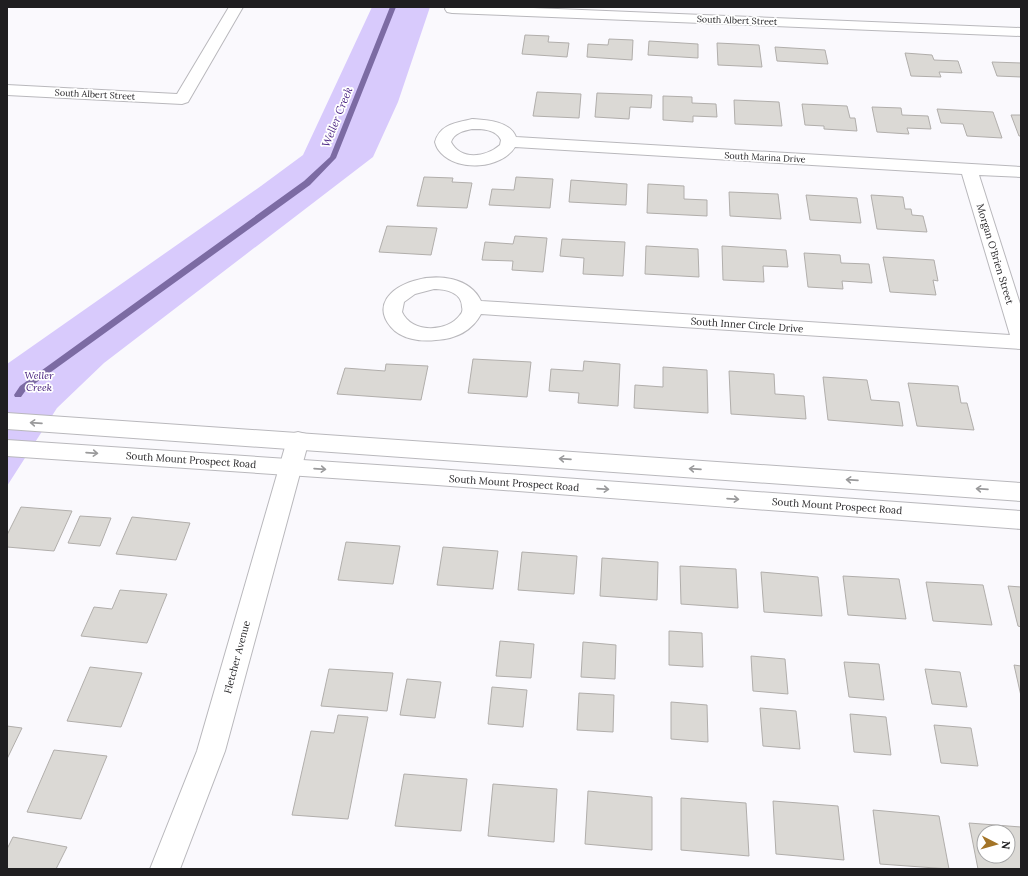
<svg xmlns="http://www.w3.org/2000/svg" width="1028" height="876" viewBox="0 0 1028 876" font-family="Lora,serif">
<rect width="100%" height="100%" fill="#faf9fd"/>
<path fill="#d8cafc" d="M 372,7 L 430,7 L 398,102 L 373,157 L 104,363 L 57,408 L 7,486 L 7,364 L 261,186 L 303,155 Z"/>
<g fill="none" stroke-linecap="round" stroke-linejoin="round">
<path fill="#7c6ba3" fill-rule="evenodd" d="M 390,7 L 396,7 L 336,158 L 310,185 L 26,390 L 21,397 L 15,397 L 14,395 L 20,386 L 304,181 L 330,157 Z"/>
</g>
<path fill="#dbd9d5" stroke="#b1aeab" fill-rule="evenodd" d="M 525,35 L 549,36 L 548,42 L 569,43 L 567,57 L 522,54 Z
M 609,39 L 633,40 L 632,60 L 587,57 L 588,44 L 608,45 Z
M 649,41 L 698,44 L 698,58 L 648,55 Z
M 717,43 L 759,45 L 762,67 L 718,65 Z
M 775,47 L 825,50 L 828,64 L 777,61 Z
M 905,53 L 932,55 L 934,60 L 958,61 L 962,73 L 939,72 L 941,77 L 911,76 Z
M 992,62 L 1021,63 L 1021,77 L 997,76 Z
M 537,92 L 581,94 L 579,118 L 533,116 Z
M 597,93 L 652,95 L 651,108 L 630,107 L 629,119 L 595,117 Z
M 663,96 L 692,97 L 692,103 L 716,104 L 717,117 L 693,116 L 693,122 L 663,120 Z
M 734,100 L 779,102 L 782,126 L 735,124 Z
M 802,104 L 847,106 L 850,118 L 855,118 L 857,131 L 824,129 L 824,126 L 805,125 Z
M 872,107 L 901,108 L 902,115 L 928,116 L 931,129 L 907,128 L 909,134 L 877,132 Z
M 937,109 L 993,112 L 1002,138 L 967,136 L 963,124 L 941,123 Z
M 1011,115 L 1021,115 L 1021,136 L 1019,136 Z
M 424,177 L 453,178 L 452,182 L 472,183 L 467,208 L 417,206 Z
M 516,177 L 553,179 L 550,208 L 489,205 L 492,189 L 514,190 Z
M 571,180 L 627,184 L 626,205 L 569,202 Z
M 648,184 L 684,186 L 684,199 L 707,200 L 707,216 L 647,213 Z
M 729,192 L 778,194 L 781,219 L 730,216 Z
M 806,195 L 857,198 L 861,223 L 810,220 Z
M 871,195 L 903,197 L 905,209 L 911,209 L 912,215 L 923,216 L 927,232 L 877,229 Z
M 387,226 L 437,228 L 431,255 L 379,252 Z
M 515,236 L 547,238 L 543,272 L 512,270 L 513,261 L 482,260 L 485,242 L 513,244 Z
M 562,239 L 625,242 L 623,276 L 583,274 L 584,258 L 560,256 Z
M 646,246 L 698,249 L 699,277 L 645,274 Z
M 722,246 L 786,250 L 788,267 L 763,266 L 764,282 L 723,280 Z
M 804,253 L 840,255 L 841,263 L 869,264 L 872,283 L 842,281 L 843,289 L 808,287 Z
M 883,257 L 934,260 L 938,281 L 933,280 L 936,295 L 890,292 Z
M 473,359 L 531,362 L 527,397 L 468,393 Z
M 584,361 L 620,364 L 618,406 L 578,403 L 579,393 L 549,391 L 551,369 L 583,371 Z
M 386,364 L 428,366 L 421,400 L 337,394 L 345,368 L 385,371 Z
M 663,367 L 707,370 L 708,413 L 634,408 L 635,385 L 663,387 Z
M 729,371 L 774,374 L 775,394 L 804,396 L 806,419 L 731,414 Z
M 823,377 L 867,380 L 871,400 L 899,402 L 903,426 L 828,420 Z
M 908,383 L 958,386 L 961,403 L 967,403 L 974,430 L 917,426 Z
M 21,507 L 72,511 L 54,551 L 7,547 L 7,535 Z
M 80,516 L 111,518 L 100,546 L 68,543 Z
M 132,517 L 190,523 L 176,560 L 116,554 Z
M 346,542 L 400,546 L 393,584 L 338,580 Z
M 443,547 L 498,551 L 493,589 L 437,585 Z
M 522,552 L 577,556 L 574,594 L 518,590 Z
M 602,558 L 658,562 L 657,600 L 600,596 Z
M 680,566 L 736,569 L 738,608 L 681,604 Z
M 761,572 L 818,577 L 822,616 L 764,612 Z
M 843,576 L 899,579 L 906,619 L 848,615 Z
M 926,582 L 983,585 L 992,625 L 933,621 Z
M 1008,586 L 1021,587 L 1021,627 L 1018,626 Z
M 120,590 L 167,594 L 147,643 L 81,636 L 94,607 L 112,609 Z
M 669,631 L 702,633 L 703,667 L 669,665 Z
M 500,641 L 534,644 L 531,678 L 496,676 Z
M 583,642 L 616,645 L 615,679 L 581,677 Z
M 751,656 L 785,659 L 788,694 L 753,691 Z
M 844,662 L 879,664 L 884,700 L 849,697 Z
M 1014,665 L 1021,666 L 1021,696 Z
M 90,667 L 142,673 L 121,727 L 67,721 Z
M 329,669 L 393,673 L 387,711 L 321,706 Z
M 925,669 L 960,672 L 967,707 L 932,704 Z
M 407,679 L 441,682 L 435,718 L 400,715 Z
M 492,687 L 527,690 L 523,727 L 488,724 Z
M 579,693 L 614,695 L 613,732 L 577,730 Z
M 671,702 L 707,705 L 708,742 L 671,739 Z
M 760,708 L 796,711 L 800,749 L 763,746 Z
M 850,714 L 886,717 L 891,755 L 854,752 Z
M 338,715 L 368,717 L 348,819 L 292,815 L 311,731 L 334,733 Z
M 934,725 L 971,728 L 978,766 L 941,763 Z
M 7,726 L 22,728 L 7,759 Z
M 54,750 L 107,756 L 81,819 L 27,812 Z
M 404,774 L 467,779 L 461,831 L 395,826 Z
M 493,784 L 557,789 L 554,842 L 488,836 Z
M 588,791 L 652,797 L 652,850 L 585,844 Z
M 681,798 L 746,803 L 749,856 L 681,850 Z
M 773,801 L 838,806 L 844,860 L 776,854 Z
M 873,810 L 939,816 L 949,869 L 880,864 Z
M 969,823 L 1021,827 L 1021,869 L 978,869 ZM 984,832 L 1008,832 L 1008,856 L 984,856 Z
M 13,837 L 67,847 L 56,869 L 7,869 L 7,849 Z"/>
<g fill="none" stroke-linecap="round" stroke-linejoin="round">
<defs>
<path id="street" d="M 229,7 L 243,7 L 188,102 L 182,104 L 7,95 L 7,85 L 177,94 Z
M 446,7 L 509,7 L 1021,28 L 1021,36 L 452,13 L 447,12 L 445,9 Z
M 472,119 C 487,120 510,121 516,137 L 1021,167 L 1021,177 L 979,175 L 1021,307 L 1021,349 L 481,314 C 472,331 455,339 436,340 C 420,342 401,339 391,327 C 355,285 459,254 481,301 L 1010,335 L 962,174 L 515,147 C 501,169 459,172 441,153 C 438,150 436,146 435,142 C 440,124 456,123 472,119 ZM 472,129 C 482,129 496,129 501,140 L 500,145 C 486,157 461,161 451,142 C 454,133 463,131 472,129 ZM 434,289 C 445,289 462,292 462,307 C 463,310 462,313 460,315 C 447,333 411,333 402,312 L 404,302 L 415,294 Z
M 298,432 L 306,434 L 309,440 L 225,751 L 180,869 L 150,869 L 197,751 L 287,440 L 290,434 Z"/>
<path id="secondary" d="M 7,413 L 1021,483 L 1021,501 L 7,429 Z
M 7,440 L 437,469 L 1021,511 L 1021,529 L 437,485 L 7,456 Z"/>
</defs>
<use href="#street" stroke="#b9b8bc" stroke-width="2"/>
<use href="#secondary" stroke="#b9b8bc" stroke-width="2"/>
<use href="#street" fill="#fff" fill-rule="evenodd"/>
<use href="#secondary" fill="#fff" fill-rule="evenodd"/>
</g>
<defs><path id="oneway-shaft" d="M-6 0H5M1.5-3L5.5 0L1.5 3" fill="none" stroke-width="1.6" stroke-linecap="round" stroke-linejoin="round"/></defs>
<g stroke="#9a9a9b">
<use href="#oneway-shaft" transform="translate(36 423) rotate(-176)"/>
<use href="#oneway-shaft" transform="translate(92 453) rotate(4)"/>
<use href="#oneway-shaft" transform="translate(565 459) rotate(-176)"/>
<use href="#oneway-shaft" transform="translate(320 469) rotate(4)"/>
<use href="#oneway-shaft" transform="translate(695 469) rotate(-176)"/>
<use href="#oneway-shaft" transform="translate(852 480) rotate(-176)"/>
<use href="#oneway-shaft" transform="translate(603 489) rotate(4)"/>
<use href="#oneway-shaft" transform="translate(982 489) rotate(-176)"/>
<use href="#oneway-shaft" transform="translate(733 499) rotate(4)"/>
</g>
<g text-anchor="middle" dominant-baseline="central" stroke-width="3.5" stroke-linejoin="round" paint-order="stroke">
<g font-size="9" fill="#1f1e20" stroke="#fff">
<text transform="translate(737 20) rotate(2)">South Albert Street</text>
<text transform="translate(95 94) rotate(3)">South Albert Street</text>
<text transform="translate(765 157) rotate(3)">South Marina Drive</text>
</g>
<g font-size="10" fill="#1f1e20" stroke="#fff">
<text transform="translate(995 254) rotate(73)">Morgan O'Brien Street</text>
<text transform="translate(747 325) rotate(4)">South Inner Circle Drive</text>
<text transform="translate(191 460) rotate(4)">South Mount Prospect Road</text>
<text transform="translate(514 483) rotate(4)">South Mount Prospect Road</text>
<text transform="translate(837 506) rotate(4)">South Mount Prospect Road</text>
<text transform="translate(237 657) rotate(-75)">Fletcher Avenue</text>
</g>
<g font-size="10" font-style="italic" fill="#48227e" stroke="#fff">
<text x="39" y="375">Weller<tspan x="39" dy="12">Creek</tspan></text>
</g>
<g font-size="11" font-style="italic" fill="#502b87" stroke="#fff">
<text transform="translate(337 117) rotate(-68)">Weller Creek</text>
</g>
</g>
<rect width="1028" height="876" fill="none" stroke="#1f1e20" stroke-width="16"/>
<g transform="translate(996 844) rotate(96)"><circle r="19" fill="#ffffff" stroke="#a5a5a6"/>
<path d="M0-3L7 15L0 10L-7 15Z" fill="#a37427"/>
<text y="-6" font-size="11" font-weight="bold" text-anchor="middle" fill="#1f1e20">N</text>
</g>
</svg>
